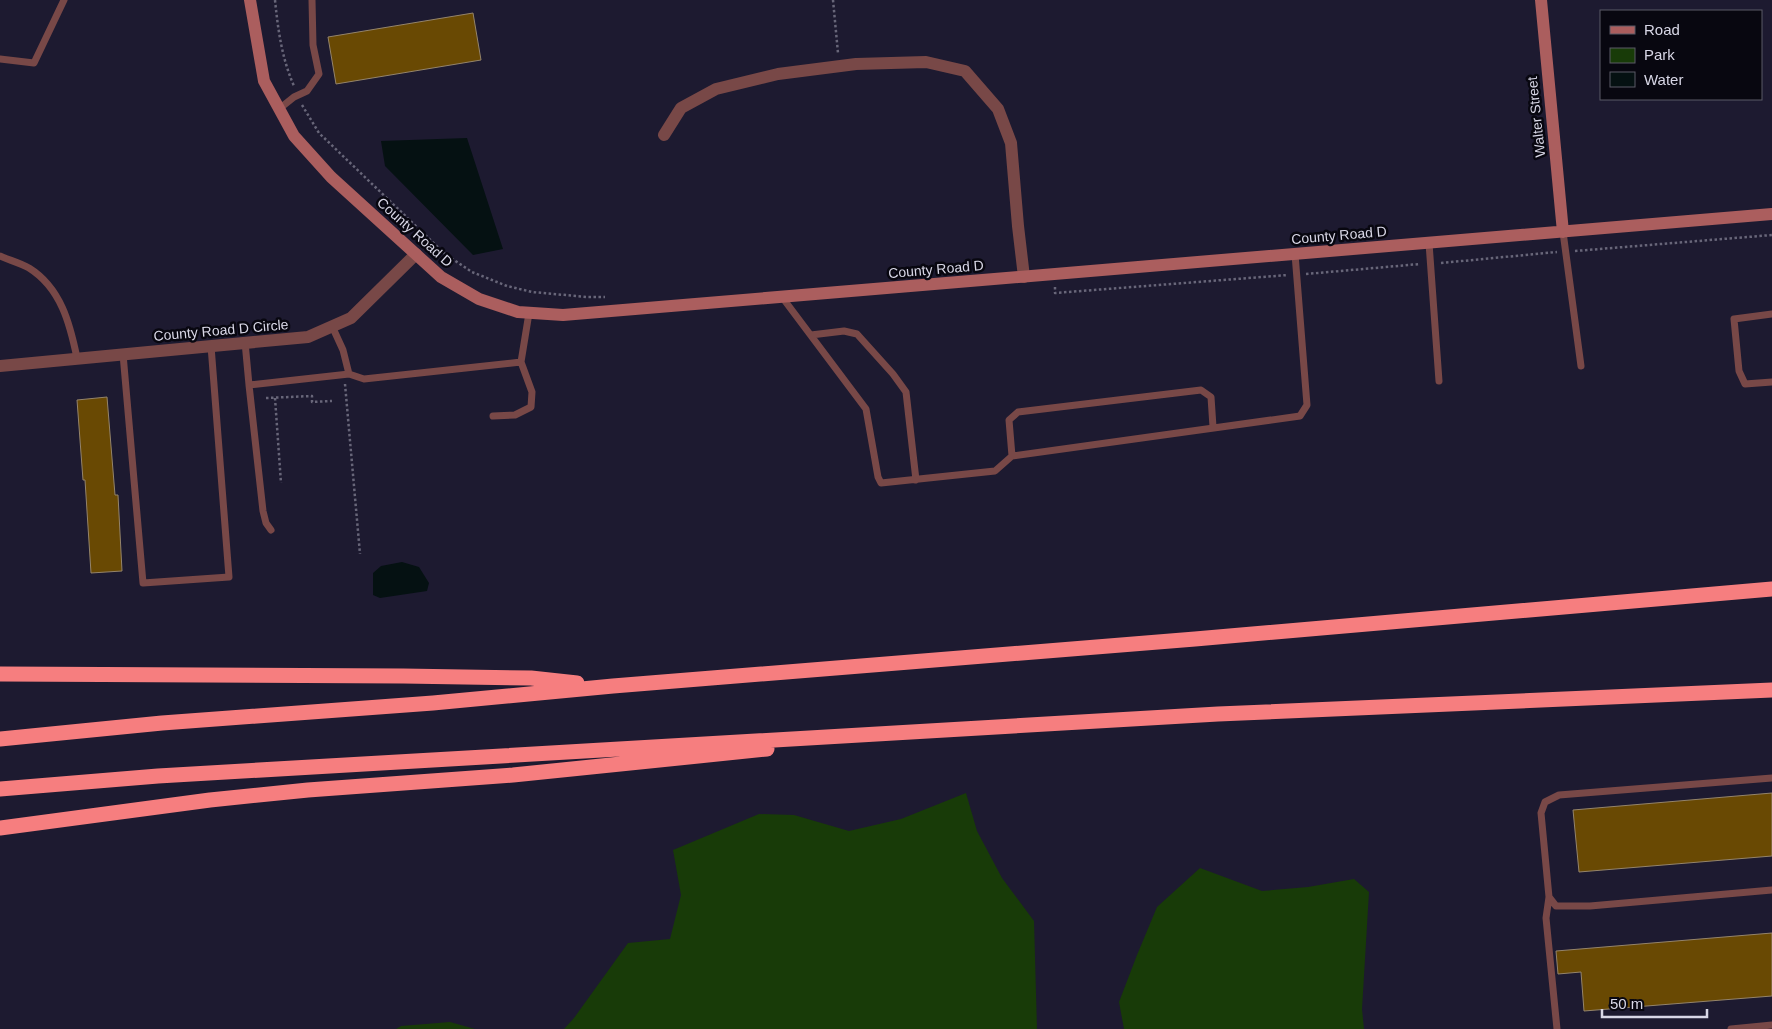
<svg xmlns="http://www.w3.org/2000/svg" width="1772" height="1029" viewBox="0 0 1772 1029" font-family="Helvetica,sans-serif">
<rect width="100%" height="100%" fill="#1d1a30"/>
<path fill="#183b08" d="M 966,793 L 977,831 L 1002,878 L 1034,921 L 1037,1029 L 564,1029 L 574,1018 L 628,943 L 670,939 L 681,895 L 673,850 L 759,814 L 794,815 L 849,831 L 901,819 Z
M 1200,868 L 1262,891 L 1308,887 L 1354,879 L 1369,892 L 1362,1009 L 1364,1029 L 1124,1029 L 1119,1002 L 1137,955 L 1157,907 Z
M 450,1022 L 475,1029 L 396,1029 L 401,1026 Z"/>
<path fill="#051112" d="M 467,138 L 503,249 L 473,255 L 385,166 L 381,141 Z
M 402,562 L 419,567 L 429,583 L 427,591 L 380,598 L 373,595 L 373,573 L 381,566 Z"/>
<path fill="#694903" stroke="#94846b" d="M 473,13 L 481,60 L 336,84 L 328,37 Z
M 107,397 L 115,495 L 118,495 L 122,571 L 91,573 L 85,480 L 83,480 L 77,400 Z
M 1772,793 L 1772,856 L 1579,872 L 1573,810 Z
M 1772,933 L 1772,996 L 1584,1011 L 1581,972 L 1558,974 L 1556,951 Z"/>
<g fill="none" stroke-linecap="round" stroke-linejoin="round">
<path stroke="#686679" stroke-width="2.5" stroke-dasharray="2.5 2.5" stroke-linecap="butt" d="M 275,0 C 278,30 282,59 294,86
M 833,0 L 838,53
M 302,105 L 319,133 L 445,254 L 472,272 L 507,286 L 532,292 L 587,297 L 605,297
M 1575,251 L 1772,235
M 1441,263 L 1557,252
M 1306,274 L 1420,264
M 1055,287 L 1055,293 L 1288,275
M 345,384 L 360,554
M 266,398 L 312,396 L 312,402 L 332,401
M 275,398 L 281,483"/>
<path stroke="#784847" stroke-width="7" d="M 0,59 L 34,63 L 64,0
M 279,109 L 294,97 L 307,91 L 319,74 L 313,45 L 312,0
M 1563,232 L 1581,366
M 1429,243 L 1439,381
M 0,256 C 9,260 20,263 29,268 C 61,288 70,324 77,358
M 782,297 L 866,409 L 878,477 L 881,483 L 995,471 L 1012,456
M 1772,314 L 1734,319 L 1739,371 L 1745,384 L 1772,382
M 332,326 L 343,350 L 349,374 L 364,379 L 521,362
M 811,335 L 844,331 L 857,334 L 893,374 L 906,392 L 916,480
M 245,342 L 249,385 L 349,374
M 123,354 L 143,583 L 229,577 L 211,346
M 249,385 L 263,511 L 266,523 L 271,530
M 493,416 L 515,415 L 531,407 L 532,392 L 521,362 L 529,313
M 1213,427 L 1211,397 L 1201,390 L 1018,412 L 1009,420 L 1012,456 L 1300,416 L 1307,405 L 1295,254
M 1772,778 L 1559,795 L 1545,802 L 1541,813 L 1549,897 L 1556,906 L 1590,906 L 1772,890
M 1549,897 L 1546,918 L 1557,1029
M 1731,1029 L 1772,1025"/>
<path stroke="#784847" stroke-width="12" d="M 664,135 L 681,108 L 716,89 L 778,74 L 856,64 L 926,62 L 965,71 L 998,109 L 1011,143 L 1018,226 L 1024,277
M 0,366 L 308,337 L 351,318 L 416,254"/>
<path stroke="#ab5e5e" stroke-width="12" d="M 250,0 L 264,81 L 294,136 L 331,177 L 441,277 L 479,299 L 518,312 L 563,315 L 1772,214
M 1541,0 L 1563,232"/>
<path stroke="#f67e7f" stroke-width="15" d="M 0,674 L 403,676 L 531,678 L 577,683
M 0,739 L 162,723 L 433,703 L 613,686 L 1195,639 L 1772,589
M 0,789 L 158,776 L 1218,714 L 1772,690
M 0,828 L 210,800 L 308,790 L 513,775 L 767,749"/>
</g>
<g text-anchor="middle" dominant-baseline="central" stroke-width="5" stroke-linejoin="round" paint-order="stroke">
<g font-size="14" fill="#d8d7e6" stroke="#080710">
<text transform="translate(1536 117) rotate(-96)">Walter Street</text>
<text transform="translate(415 232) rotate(42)">County Road D</text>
<text transform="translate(1339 235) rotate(-5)">County Road D</text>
<text transform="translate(936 269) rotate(-5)">County Road D</text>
<text transform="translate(221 330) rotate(-5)">County Road D Circle</text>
</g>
</g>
<rect x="1600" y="10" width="162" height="90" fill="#080710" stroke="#5b5a66"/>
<rect x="1610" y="26" width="25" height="8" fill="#ab5e5e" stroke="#5b5a66"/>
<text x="1644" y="35" font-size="15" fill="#d8d7e6">Road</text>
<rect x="1610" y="48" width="25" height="15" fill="#183b08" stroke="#5b5a66"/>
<text x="1644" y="60" font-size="15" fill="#d8d7e6">Park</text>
<rect x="1610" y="72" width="25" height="15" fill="#051112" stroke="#5b5a66"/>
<text x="1644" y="85" font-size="15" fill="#d8d7e6">Water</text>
<path d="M1602 1009v8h105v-8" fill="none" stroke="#d8d7e6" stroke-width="2.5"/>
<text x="1610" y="1009" font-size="15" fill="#d8d7e6" stroke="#080710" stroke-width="4" paint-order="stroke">50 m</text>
</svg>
